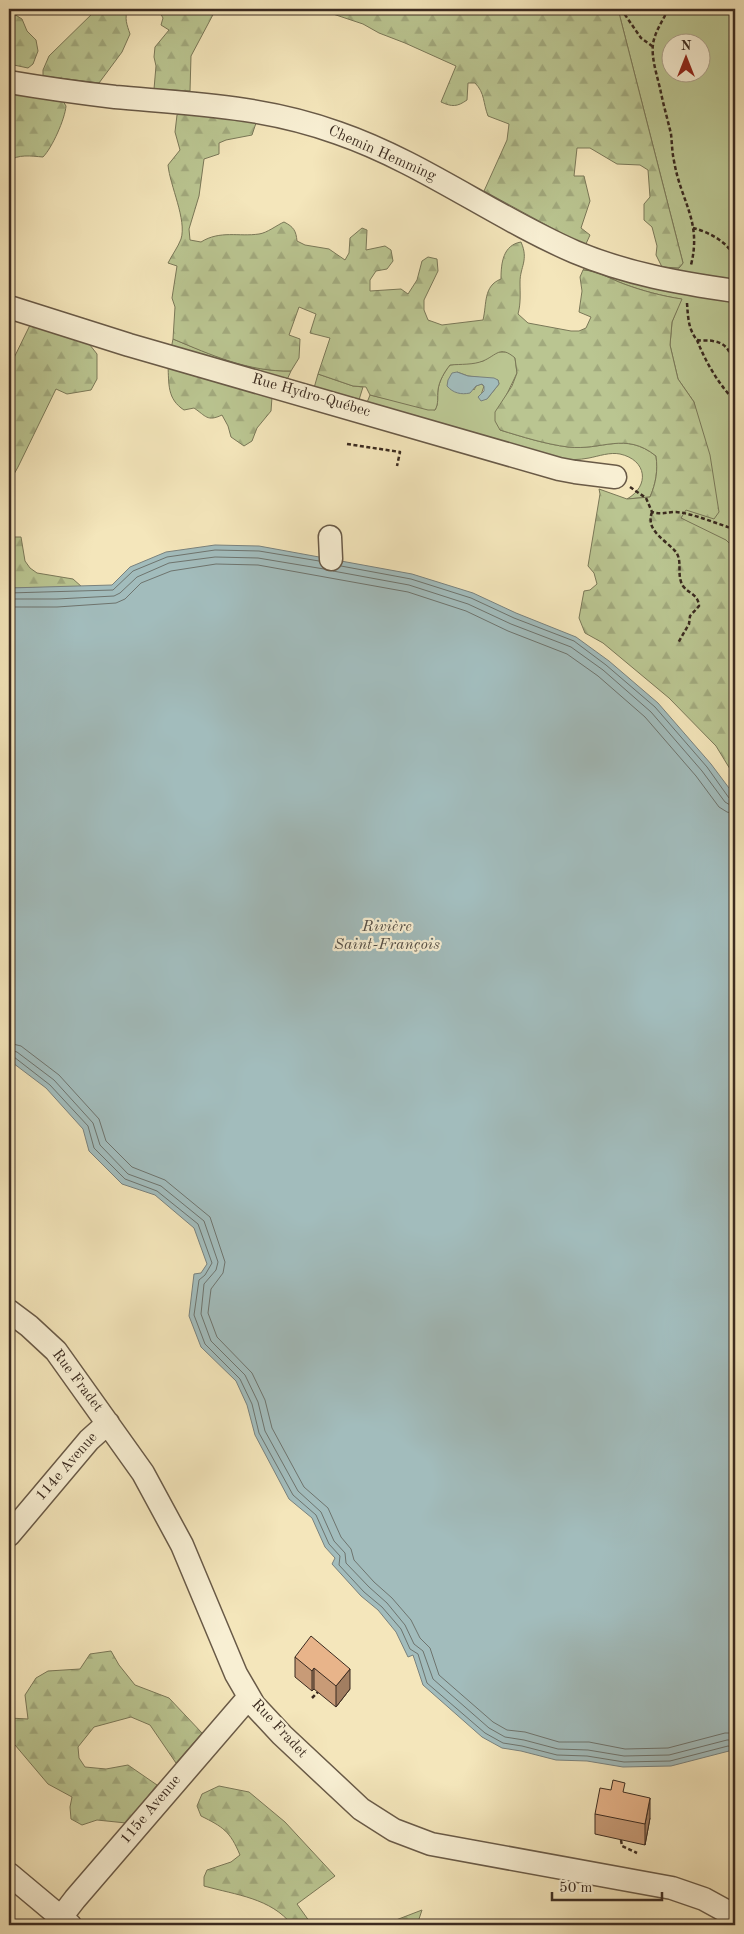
<svg xmlns="http://www.w3.org/2000/svg" width="744" height="1934" viewBox="0 0 744 1934" font-family="'Old Standard TT',serif">
<defs>
<pattern id="forest-firs" width="22" height="20" patternUnits="userSpaceOnUse" patternTransform="scale(1.25)"><rect width="22" height="20" fill="#bac591"/><path d="M5 1l3.5 6h-7zM16 11l3.5 6h-7z" fill="#a1a97d"/></pattern>
</defs>
<rect width="100%" height="100%" fill="#f4e6bb"/>
<filter id="stains"><feTurbulence type="fractalNoise" baseFrequency=".004" numOctaves="4"/><feColorMatrix values="0 0 0 0 .2 0 0 0 0 .09 0 0 0 0 .02 0 0 0 .5 -.17"/></filter>
<radialGradient id="worn" r=".72"><stop offset=".6" stop-color="#630" stop-opacity="0"/><stop offset="1" stop-color="#630" stop-opacity=".3"/></radialGradient>
<path fill="#bac591" stroke="#7a7858" fill-rule="evenodd" d="M 618,9 L 735,9 L 735,280 L 693,274 L 662,267 L 679,268 L 683,263 ZM 672,42 L 702,42 L 702,72 L 672,72 Z
M 586,266 L 735,300 L 735,549 L 681,518 L 685,509 L 714,518 L 694,402 L 678,379 L 670,345 L 672,322 L 681,299 C 662,296 643,291 624,284 C 610,279 599,271 583,270 Z
M 173,339 C 210,354 251,372 291,371 L 286,382 L 171,349 Z
M 497,352 L 509,352 L 515,358 L 517,373 L 505,398 L 500,430 C 523,437 545,444 568,447 C 602,451 625,431 656,456 C 658,470 656,483 650,497 L 627,499 C 650,486 647,460 620,454 C 610,452 599,456 589,458 C 579,460 568,460 558,459 L 366,405 L 370,395 L 435,410 C 439,403 437,398 438,390 C 439,381 445,371 450,365 L 483,361 ZM 457,372 L 468,376 L 498,380 L 499,384 L 487,399 L 481,395 L 484,386 L 481,384 L 476,386 L 474,390 Z
M 318,374 L 353,386 L 363,387 L 358,403 L 314,388 Z"/>
<path fill="url(#forest-firs)" stroke="#7a7858" d="M 97,9 L 128,9 C 124,18 127,25 130,34 L 122,52 L 99,83 L 43,76 L 43,70 L 49,56 Z
M 158,9 L 216,9 L 191,56 L 190,91 L 154,89 L 156,66 L 154,57 L 155,47 L 169,30 L 161,25 L 163,18 Z
M 318,9 L 618,9 L 683,263 L 679,268 L 662,267 L 656,255 L 657,246 L 652,227 L 644,220 L 644,204 L 650,197 L 648,170 L 640,165 L 617,164 L 590,148 L 577,148 L 574,176 L 584,176 L 590,201 L 581,228 L 590,235 L 585,246 L 484,191 L 507,140 L 509,124 L 488,116 C 483,103 485,93 475,83 L 468,83 L 467,100 C 457,107 452,107 441,102 L 456,66 L 405,43 L 379,33 L 363,24 Z
M 9,11 L 22,19 L 27,31 L 36,40 L 38,51 L 33,64 L 28,68 L 9,64 Z
M 9,92 L 63,101 L 66,106 C 65,119 52,148 43,157 C 31,156 18,154 9,161 Z
M 182,112 L 257,120 L 252,135 L 226,140 L 219,143 L 219,154 L 204,159 L 199,196 L 189,229 L 190,240 L 201,242 C 220,230 239,237 259,234 C 267,233 277,225 284,222 C 294,227 296,231 297,241 L 305,245 L 329,249 L 345,260 L 349,253 L 350,238 L 362,228 L 367,230 L 366,250 L 385,246 L 391,250 L 393,261 L 387,269 L 376,271 L 370,280 L 370,291 L 401,289 L 408,294 L 417,280 L 422,261 L 428,257 L 437,259 L 438,271 L 424,300 L 424,310 L 428,320 L 442,325 L 483,320 C 487,304 483,286 501,279 C 501,263 503,245 521,242 C 529,260 520,267 520,282 C 520,293 521,303 518,314 L 528,323 L 571,331 L 579,331 L 586,328 L 591,317 L 579,312 L 582,291 L 580,277 L 583,270 C 599,271 610,279 624,284 C 643,291 662,296 682,299 L 672,322 L 670,345 L 678,379 L 694,402 L 710,455 L 719,512 L 714,519 L 686,510 L 681,518 L 726,540 L 735,549 L 735,809 L 730,769 L 716,746 L 669,698 L 603,643 L 585,633 L 579,618 L 584,591 L 590,590 L 597,584 L 594,573 L 588,566 L 600,494 L 599,489 L 627,499 L 650,497 C 656,483 658,471 656,456 C 625,431 602,451 568,447 C 545,444 523,437 500,430 L 495,421 L 495,412 L 512,386 L 517,373 L 515,358 C 500,345 497,355 483,361 C 473,365 461,364 450,365 C 445,371 439,381 438,390 C 437,398 439,403 435,410 L 428,410 L 370,395 L 366,387 L 353,386 L 318,374 L 330,338 L 310,333 L 316,314 L 299,307 L 289,335 L 300,339 L 299,358 L 291,371 C 249,372 211,355 173,339 L 175,307 L 172,298 L 177,266 L 168,263 C 172,255 178,247 181,239 C 187,220 170,186 168,165 L 180,150 L 175,132 L 177,115 Z
M 31,323 L 86,340 L 97,354 L 97,379 L 91,390 L 67,394 L 56,389 L 18,467 L 9,483 L 9,368 Z
M 168,366 L 272,397 L 271,411 L 257,428 L 252,441 L 244,446 L 231,437 L 228,426 L 222,415 C 207,422 206,416 194,408 L 184,410 C 167,399 169,384 168,366 Z
M 9,537 L 21,537 L 25,561 L 30,568 L 37,573 L 73,579 L 82,587 L 9,588 Z
M 111,1651 L 119,1665 L 135,1685 L 169,1698 L 202,1733 L 176,1763 L 150,1725 L 131,1717 L 94,1727 L 78,1747 L 79,1758 L 85,1767 L 106,1769 L 128,1765 L 157,1785 L 126,1823 L 97,1820 L 82,1825 L 71,1819 L 70,1807 L 72,1797 L 48,1784 L 15,1745 L 9,1745 L 9,1718 L 28,1719 L 25,1695 L 36,1678 L 48,1671 L 80,1669 L 90,1654 Z
M 219,1786 L 249,1792 L 285,1822 L 335,1876 L 297,1904 L 312,1925 L 292,1925 C 271,1898 236,1895 204,1886 L 204,1877 L 207,1870 L 231,1862 L 240,1855 C 230,1831 223,1827 201,1816 L 197,1806 L 202,1794 Z
M 422,1910 L 417,1925 L 383,1925 Z"/>
<path fill="#a2bcbc" stroke="#79827e" d="M 457,372 L 468,376 L 494,378 L 498,380 L 499,384 L 487,399 L 481,401 L 478,397 L 484,391 L 484,386 L 482,384 L 476,386 L 470,393 C 461,395 453,393 447,386 L 448,380 L 452,373 Z
M 215,545 L 259,546 L 412,574 L 473,593 L 516,613 L 576,637 L 609,661 L 658,703 L 711,764 L 732,792 L 735,809 L 735,1752 L 729,1751 L 671,1766 L 623,1767 L 587,1761 L 556,1760 L 521,1751 L 502,1748 L 482,1737 L 423,1685 L 413,1655 L 408,1657 L 396,1632 L 378,1610 L 361,1596 L 332,1564 L 335,1558 L 325,1547 L 312,1518 L 289,1499 L 255,1435 L 247,1405 L 236,1381 L 201,1347 L 189,1316 L 194,1274 L 201,1273 L 207,1264 L 194,1228 L 155,1195 L 122,1184 L 89,1151 L 83,1129 L 46,1088 L 9,1060 L 9,588 L 112,585 L 130,567 L 166,552 Z"/>
<g fill="none" stroke-linecap="round" stroke-linejoin="round">
<path stroke="#6e746e" stroke-width="1" d="M 341,566 L 411,579 L 471,598 L 514,618 L 574,641 L 606,665 L 655,707 L 707,767 L 729,798 L 735,800
M 333,571 L 409,585 L 468,604 L 511,624 L 571,647 L 603,670 L 651,712 L 702,771 L 725,802 L 730,805 L 735,806
M 9,593 L 113,590 L 133,571 L 167,557 L 215,550 L 259,551 L 319,561
M 9,599 L 57,599 L 114,596 L 120,593 L 137,577 L 169,563 L 215,557 L 258,558 L 324,569
M 9,607 L 57,607 L 116,603 L 125,599 L 141,583 L 171,571 L 216,564 L 258,565 L 408,592 L 466,611 L 508,631 L 567,654 L 598,676 L 645,717 L 696,776 L 719,807 L 727,812 L 735,814
M 9,1043 L 21,1046 L 59,1075 L 99,1119 L 106,1141 L 132,1167 L 165,1180 L 210,1217 L 225,1262 L 223,1273 L 211,1289 L 208,1313 L 217,1337 L 252,1373 L 265,1400 L 272,1428 L 304,1487 L 328,1508 L 341,1537 L 351,1549 L 354,1560 L 374,1582 L 392,1598 L 411,1620 L 420,1638 L 430,1648 L 439,1675 L 493,1722 L 507,1730 L 525,1732 L 559,1742 L 589,1742 L 625,1749 L 668,1748 L 725,1733 L 735,1733
M 9,1050 L 17,1052 L 54,1080 L 93,1123 L 100,1145 L 128,1174 L 161,1186 L 204,1221 L 218,1262 L 216,1270 L 204,1284 L 201,1314 L 211,1341 L 245,1375 L 258,1402 L 265,1431 L 298,1491 L 321,1512 L 334,1541 L 345,1553 L 346,1563 L 369,1587 L 387,1603 L 405,1625 L 414,1644 L 423,1651 L 433,1679 L 489,1728 L 505,1737 L 524,1740 L 558,1749 L 588,1750 L 624,1756 L 669,1755 L 727,1740 L 735,1740
M 9,1056 L 14,1057 L 50,1085 L 88,1126 L 94,1148 L 125,1179 L 157,1191 L 198,1224 L 212,1263 L 205,1275 L 199,1280 L 194,1315 L 205,1344 L 240,1379 L 252,1404 L 259,1433 L 293,1495 L 316,1515 L 329,1544 L 340,1556 L 339,1565 L 364,1592 L 382,1607 L 401,1629 L 410,1649 L 418,1654 L 427,1683 L 485,1733 L 503,1743 L 522,1746 L 557,1755 L 587,1756 L 624,1762 L 670,1761 L 728,1746 L 735,1747"/>
<defs>
<path id="minor" d="M 9,82 C 44,88 80,93 115,97 C 193,104 264,106 338,133 C 422,162 494,217 575,252 C 627,274 680,283 735,291
M 9,307 L 129,345 L 559,469 L 575,472 L 615,477
M 330,537 L 331,559
M 9,1311 L 29,1326 L 56,1351 L 143,1473 L 182,1545 L 236,1674 L 254,1705 L 282,1735 L 361,1809 L 394,1830 L 431,1844 L 672,1888 L 704,1899 L 735,1916
M 9,1535 L 89,1440 L 108,1423
M 9,1874 L 70,1925
M 55,1925 L 75,1899 L 249,1697"/>
</defs>
<use href="#minor" stroke="#695a47" stroke-width="25"/>
<path stroke="#3b2b20" stroke-width="2.5" stroke-dasharray="4 2.5" stroke-linecap="butt" d="M 621,9 L 641,38 L 652,46
M 668,9 C 663,21 655,31 653,44 C 651,59 658,78 661,93 C 664,107 668,121 671,134 C 672,143 672,152 674,161 C 681,202 702,221 691,265
M 693,228 C 709,232 730,243 735,259
M 687,303 C 688,316 688,329 697,340 C 702,341 708,340 713,341 C 731,344 731,357 735,371
M 697,340 C 705,361 719,385 735,401
M 347,444 L 400,452 L 397,466
M 630,487 L 646,498 L 652,512 C 661,515 667,512 676,512 C 696,514 716,524 735,529
M 652,512 C 645,531 666,540 676,552 C 683,562 676,575 683,586 C 689,594 698,594 699,606 L 690,616 L 689,624 L 678,643
M 312,1698 L 318,1692
M 621,1840 L 622,1846 L 637,1853"/>
<use href="#minor" stroke="#f8efd3" stroke-width="22"/>
</g>
<path fill="#c89b77" stroke="#3b2b20" d="M 295,1657 L 350,1689 L 336,1707 L 314,1689 L 312,1691 L 295,1677 Z
M 625,1793 L 650,1818 L 645,1845 L 595,1834 L 595,1814 Z"/>
<path fill="#a27e61" stroke="#3b2b20" d="M 314,1668 L 314,1689 L 312,1691 L 312,1671 Z
M 350,1669 L 350,1689 L 336,1707 L 336,1686 Z
M 650,1798 L 650,1818 L 645,1845 L 645,1824 Z"/>
<path fill="#e8b48a" stroke="#3b2b20" d="M 311,1636 L 350,1669 L 336,1686 L 314,1668 L 312,1671 L 295,1657 Z
M 613,1780 L 625,1783 L 623,1792 L 650,1798 L 645,1824 L 595,1814 L 600,1788 L 611,1790 Z"/>
<g text-anchor="middle" dominant-baseline="central" stroke-width="4.5" stroke-linejoin="round" paint-order="stroke">
<g font-size="15" fill="#3b2b20" stroke="#f8efd3">
<text transform="translate(382 154) rotate(24)">Chemin Hemming</text>
<text transform="translate(311 396) rotate(16)">Rue Hydro-Québec</text>
<text transform="translate(77 1381) rotate(53)">Rue Fradet</text>
<text transform="translate(67 1467) rotate(-49)">114e Avenue</text>
<text transform="translate(279 1729) rotate(47)">Rue Fradet</text>
<text transform="translate(151 1810) rotate(-50)">115e Avenue</text>
</g>
<g font-size="16" font-style="italic" fill="#554f47" stroke="#f8efd3">
<text x="387" y="927">Rivière<tspan x="387" dy="18">Saint-François</tspan></text>
</g>
</g>
<rect width="744" height="1934" fill="none" stroke="#f4e6bb" stroke-width="30"/>
<rect x="10" y="10" width="724" height="1914" fill="none" stroke="#3b2b20" stroke-width="2.5"/>
<rect x="15" y="15" width="714" height="1904" fill="none" stroke="#3b2b20"/>
<g transform="translate(686 58)"><circle r="24" fill="#f8efd3" stroke="#aca18b"/>
<path d="M0-4L9 19L0 12L-9 19Z" fill="#8f2418"/>
<text y="-8" font-size="14" font-weight="bold" text-anchor="middle" fill="#3b2b20">N</text>
</g>
<path d="M552 1892v8h110v-8" fill="none" stroke="#3b2b20" stroke-width="2.5"/>
<text x="559" y="1892" font-size="15" fill="#3b2b20" stroke="#f8efd3" stroke-width="4" paint-order="stroke">50 m</text>
<rect width="100%" height="100%" filter="url(#stains)"/>
<rect width="100%" height="100%" fill="url(#worn)"/>
</svg>
